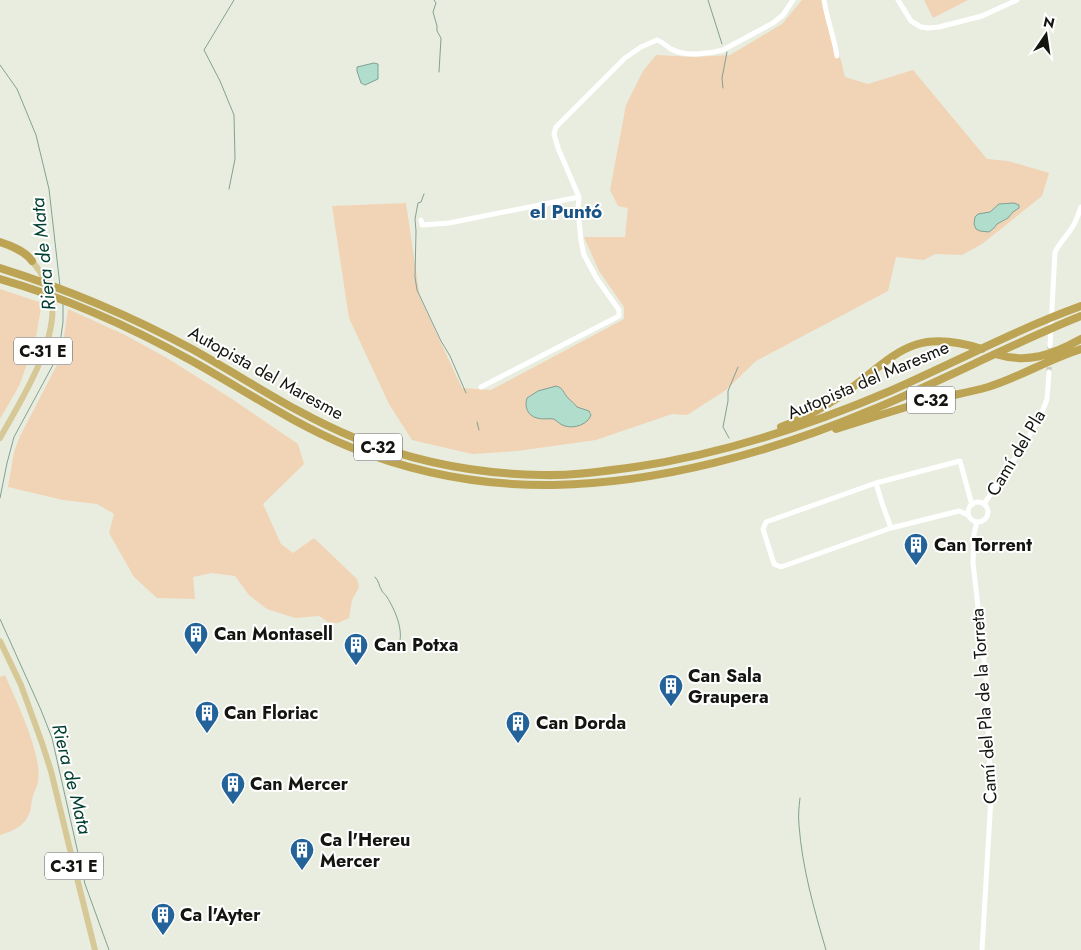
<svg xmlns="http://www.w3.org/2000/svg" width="1081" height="950" viewBox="0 0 1081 950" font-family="Jost,sans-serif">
<rect width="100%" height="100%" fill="#e9eddf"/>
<path fill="#f1d3b5" d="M 802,0 L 826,0 L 845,77 L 868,84 L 913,70 L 987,159 L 1008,161 L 1049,173 L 1042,196 L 982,244 L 962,255 L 935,254 L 924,260 L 896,257 L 888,291 L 756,361 L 726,390 L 687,415 L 672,414 L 596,440 L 517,451 L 472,454 L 412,440 L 389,404 L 349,318 L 332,206 L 406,203 L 420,298 L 462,388 L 491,390 L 624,319 L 624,307 L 599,271 L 584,237 L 625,237 L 628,208 L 618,206 L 610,190 L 626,105 L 643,71 L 656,55 L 694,57 L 730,55 L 782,24 Z
M 924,0 L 968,0 L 933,18 Z
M 0,289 L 42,303 L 35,342 L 19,386 L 0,419 Z
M 68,309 L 125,335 L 167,358 L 232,399 L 298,444 L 304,464 L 263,504 L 281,544 L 293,553 L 314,538 L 357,579 L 359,587 L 352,600 L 349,618 L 338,623 L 328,622 L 319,616 L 295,618 L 267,609 L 249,595 L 235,576 L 212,573 L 193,577 L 195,599 L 157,598 L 134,577 L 109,533 L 114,514 L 97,504 L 63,500 L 8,487 L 14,452 L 20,436 L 57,365 L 62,350 Z
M 5,675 C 16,701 43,755 38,782 C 37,787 33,794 32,800 C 31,804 31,808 30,812 C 25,826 13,831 0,835 L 0,677 Z"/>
<path fill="#b0ddcc" stroke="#81a194" d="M 374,63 L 378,64 L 378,79 L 365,85 L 361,83 L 357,71 L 357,67 Z
M 1014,203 L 1019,205 L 1019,208 L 1013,212 L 1008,218 L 997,224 L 994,228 L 989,232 L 980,231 L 976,229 L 974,224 L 975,217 L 978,214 L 990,212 L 999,204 Z
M 556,386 C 564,388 563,393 568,398 C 571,401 574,403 577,407 L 589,411 L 591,415 C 588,424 575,429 565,426 C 561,425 558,422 554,419 C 549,418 543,420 537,418 C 528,416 524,407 527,398 L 538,391 Z"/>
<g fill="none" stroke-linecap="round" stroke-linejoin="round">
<path stroke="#81a194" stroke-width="1" d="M 434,0 L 436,3 L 433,12 L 437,26 L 437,31 L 441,38 L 439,72
M 708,0 L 722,44
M 0,65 L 17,89 L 36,135 L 49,189 L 60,286
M 723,88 L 722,78 L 727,52
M 229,189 L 235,159 L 234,115 L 220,81 L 204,50 L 234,0
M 424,194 L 421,202 L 418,203 L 415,219 L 416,231 L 415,277 L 417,290 L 441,341 L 450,356 L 466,393
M 477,422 L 479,430
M 729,438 L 723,427 L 728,401 L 728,391 L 738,367
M 0,498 L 7,463 L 14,437 L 54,363 L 61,336 L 63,322 L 63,304
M 375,577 C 379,581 379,586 382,591 C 383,593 385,594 387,597 C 395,610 404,630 399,645
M 0,619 L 41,710 L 52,738 L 85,884 L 109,950
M 800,798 C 799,806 798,816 799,825 C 802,867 814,909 826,950"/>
<path stroke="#c9cdc0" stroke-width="5" stroke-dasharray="5 2.5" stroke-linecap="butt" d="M 1049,372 L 1050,346"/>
<path stroke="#fff" stroke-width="5" d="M 824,0 C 827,19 834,37 837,56
M 898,0 L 911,21 L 921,27 L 928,28 L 939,27 L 982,16 L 1017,0
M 421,220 L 422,225 L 449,223 L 579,197
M 1050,346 L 1055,252 C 1059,244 1064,239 1069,232 C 1075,225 1078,216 1081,207
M 481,387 L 619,316 L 619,310 L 597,279 L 584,255 L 581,241 L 578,209 L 579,197 L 558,148 L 554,134 L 556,127 L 625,58 L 641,47 L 657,40 C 663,42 666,46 671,49 C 685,57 709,54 723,50 L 773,23 L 783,15 L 793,0
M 876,483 L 882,503 L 891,528
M968 512a10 10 0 1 1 20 0a10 10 0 1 1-20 0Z
M 984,504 L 1022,448 L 1041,415 L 1047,399 L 1049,372
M 968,515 L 959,511 L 891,528 L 781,567 L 774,564 L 763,529 L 766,522 L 876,483 L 960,461 L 972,505
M 977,522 L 974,534 L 973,563 L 986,677 L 991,797 L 982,950"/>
<path stroke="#d7c898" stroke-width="6" d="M 0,438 C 20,402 57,344 52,302 C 50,286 42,273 32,261
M 0,641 L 21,685 L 42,743 L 51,771 L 73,862 L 95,950"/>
<path stroke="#bda454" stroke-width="8" d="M 0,242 C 12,246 25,251 32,261
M 0,268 C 67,289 131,316 192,349 C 246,379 298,415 355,438 C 415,462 478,474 542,475 C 573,476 604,471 635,467 C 723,454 808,426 890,391 C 954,363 1015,330 1081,306
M 0,279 C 67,298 131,327 192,361 C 244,390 294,424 350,447 C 414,473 485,486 554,485 C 660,483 772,452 869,411 C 940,382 1009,345 1081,316
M 995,354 C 1028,364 1052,355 1081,339
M 781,427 C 803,419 823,408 842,395 C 895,357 910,326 982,349
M 836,429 C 865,420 895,410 924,402 C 946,396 967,393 988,387 C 1020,377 1049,359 1081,349"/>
</g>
<defs>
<symbol id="building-pin" viewBox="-11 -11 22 30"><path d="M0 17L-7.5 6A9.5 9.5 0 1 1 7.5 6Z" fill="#236399" stroke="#fff"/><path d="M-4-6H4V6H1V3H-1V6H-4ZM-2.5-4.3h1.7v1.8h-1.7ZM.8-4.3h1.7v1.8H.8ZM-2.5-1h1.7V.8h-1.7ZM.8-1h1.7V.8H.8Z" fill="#fff"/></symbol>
</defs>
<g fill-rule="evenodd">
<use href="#building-pin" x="902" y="531" width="28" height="38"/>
<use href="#building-pin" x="182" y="620" width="28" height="38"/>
<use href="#building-pin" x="342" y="631" width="28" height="38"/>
<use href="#building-pin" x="657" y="672" width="28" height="38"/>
<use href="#building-pin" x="193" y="699" width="28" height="38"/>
<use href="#building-pin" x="504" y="709" width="28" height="38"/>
<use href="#building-pin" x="219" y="770" width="28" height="38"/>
<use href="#building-pin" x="288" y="836" width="28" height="38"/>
<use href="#building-pin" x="149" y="901" width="28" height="38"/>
</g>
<g text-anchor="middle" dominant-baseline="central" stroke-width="4" stroke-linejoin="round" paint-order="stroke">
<g fill="#fff" stroke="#5a5b58" stroke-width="1">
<rect x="14" y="337.5" width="58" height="27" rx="4"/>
<rect x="907" y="386.5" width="48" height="27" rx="4"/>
<rect x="354" y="433.5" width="48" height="27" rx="4"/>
<rect x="45" y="852.5" width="58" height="27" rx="4"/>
</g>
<g font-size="16" font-weight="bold" fill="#141510">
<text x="43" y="351">C-31 E</text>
<text x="931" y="400">C-32</text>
<text x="378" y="447">C-32</text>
<text x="74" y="866">C-31 E</text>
</g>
<g font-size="18" fill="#141510" stroke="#fff">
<text transform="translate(266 373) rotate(29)">Autopista del Maresme</text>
<text transform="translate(868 380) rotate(-23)">Autopista del Maresme</text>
<text transform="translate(1016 453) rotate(-59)">Camí del Pla</text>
<text transform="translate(984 706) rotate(-94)">Camí del Pla de la Torreta</text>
</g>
<g font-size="18" font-weight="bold" fill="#141510" stroke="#fff" text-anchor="start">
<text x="934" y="545">Can Torrent</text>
<text x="214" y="634">Can Montasell</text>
<text x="374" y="645">Can Potxa</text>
<text x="688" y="676">Can Sala<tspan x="688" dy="21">Graupera</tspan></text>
<text x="224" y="713">Can Floriac</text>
<text x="536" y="723">Can Dorda</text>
<text x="250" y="784">Can Mercer</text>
<text x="320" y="840">Ca l'Hereu<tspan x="320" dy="21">Mercer</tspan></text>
<text x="180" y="915">Ca l'Ayter</text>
</g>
<g font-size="19" font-weight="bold" fill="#195485" stroke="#fff">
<text x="566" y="211">el Puntó</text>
</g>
<g font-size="19" font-style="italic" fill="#003f2f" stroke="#fff">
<text transform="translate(43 254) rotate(-96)">Riera de Mata</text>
<text transform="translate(72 779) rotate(76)">Riera de Mata</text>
</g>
</g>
<g transform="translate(1046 35) rotate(13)" stroke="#ffffff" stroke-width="4" paint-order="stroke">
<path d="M0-4L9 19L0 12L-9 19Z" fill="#141510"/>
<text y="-8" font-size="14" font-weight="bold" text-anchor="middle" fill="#141510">N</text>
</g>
</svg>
